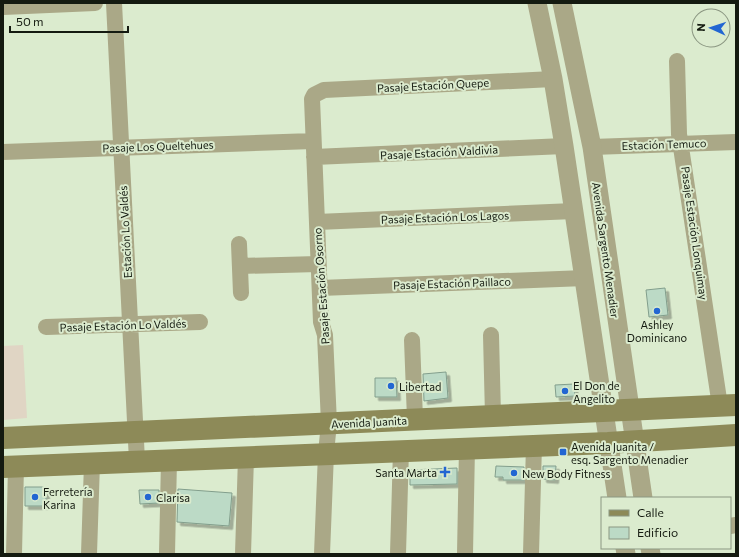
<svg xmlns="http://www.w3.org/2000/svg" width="739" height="557" viewBox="0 0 739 557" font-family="Commissioner,sans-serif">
<defs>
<filter id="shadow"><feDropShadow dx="3.5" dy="3.5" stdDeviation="0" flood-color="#0004"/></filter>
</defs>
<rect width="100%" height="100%" fill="#dbebce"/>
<path fill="#e0d5c4" d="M 23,345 L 27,418 L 3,420 L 3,346 Z"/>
<path fill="#bcdac6" stroke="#829e8c" filter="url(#shadow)" d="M 665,288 L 668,315 L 649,317 L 646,290 Z
M 446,372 L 448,398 L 424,401 L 423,374 Z
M 375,378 L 396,378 L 397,397 L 375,397 Z
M 574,384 L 575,396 L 556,397 L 555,385 Z
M 496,466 L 524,467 L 524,480 L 503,480 L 503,477 L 495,477 Z
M 543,466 L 556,466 L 555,480 L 543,479 Z
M 457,468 L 457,484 L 410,485 L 410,470 Z
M 25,487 L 46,487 L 46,506 L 25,506 Z
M 178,489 L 232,493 L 229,526 L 177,522 Z
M 139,490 L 159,490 L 159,503 L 140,504 Z"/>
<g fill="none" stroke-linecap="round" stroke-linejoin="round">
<path stroke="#aaa887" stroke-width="16" d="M 114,3 L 137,461
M 3,7 L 95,3
M 677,61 L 679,134 L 720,406
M 592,147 L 736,142
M 3,152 L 313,141
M 314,157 L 564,146
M 317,222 L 574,211
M 239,244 L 241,293
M 240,266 L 318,264
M 320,288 L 585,278
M 46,327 L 200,322
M 491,335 L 493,416
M 412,340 L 415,419
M 730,526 L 736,525
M 14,554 L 16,466
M 89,554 L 92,463
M 167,554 L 169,460
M 243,554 L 246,457
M 322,554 L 326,453 L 329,423 L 325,335 L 321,322 L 312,99 L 314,95 L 324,90 L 553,79
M 398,554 L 401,450
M 465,554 L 467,447
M 531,554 L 534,445"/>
<path stroke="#aaa887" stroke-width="19" d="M 537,3 L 553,79 L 564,146 L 617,498
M 562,3 L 592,147 L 643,498
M 625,548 L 626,554
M 650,548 L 651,554"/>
<path stroke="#8d8a58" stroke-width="22" d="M 3,438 L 736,405
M 3,467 L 608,443 L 736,435"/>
</g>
<g fill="#2266d2" stroke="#dbebce" stroke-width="1.5">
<circle cx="657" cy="311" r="4"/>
<circle cx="391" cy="386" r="4"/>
<circle cx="565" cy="391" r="4"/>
<rect x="559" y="448" width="8" height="8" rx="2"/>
<path d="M443 466h4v4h4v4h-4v4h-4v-4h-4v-4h4z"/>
<circle cx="514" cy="473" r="4"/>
<circle cx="35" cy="497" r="4"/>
<circle cx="148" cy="497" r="4"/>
</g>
<g text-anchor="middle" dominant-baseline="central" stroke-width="4" stroke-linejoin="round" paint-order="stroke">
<g font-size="11" fill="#141a10" stroke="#dbebce">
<text transform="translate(433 85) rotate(-3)">Pasaje Estación Quepe</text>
<text transform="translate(664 144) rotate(-2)">Estación Temuco</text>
<text transform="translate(158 146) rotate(-2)">Pasaje Los Queltehues</text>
<text transform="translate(439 152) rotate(-3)">Pasaje Estación Valdivia</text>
<text transform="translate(445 217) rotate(-2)">Pasaje Estación Los Lagos</text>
<text transform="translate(125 232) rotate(-93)">Estación Lo Valdés</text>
<text transform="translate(695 233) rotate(82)">Pasaje Estación Lonquimay</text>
<text transform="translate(606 250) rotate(82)">Avenida Sargento Menadier</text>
<text transform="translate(452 283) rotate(-2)">Pasaje Estación Paillaco</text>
<text transform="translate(321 286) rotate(-94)">Pasaje Estación Osorno</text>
<text transform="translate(123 325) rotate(-2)">Pasaje Estación Lo Valdés</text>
<text transform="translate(369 422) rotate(-3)">Avenida Juanita</text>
</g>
<g font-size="11" fill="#141a10" stroke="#dbebce" text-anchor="start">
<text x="657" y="324" text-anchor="middle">Ashley<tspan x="657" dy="13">Dominicano</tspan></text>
<text x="573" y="385">El Don de<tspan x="573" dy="13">Angelito</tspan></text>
<text x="399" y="386">Libertad</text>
<text x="571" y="446">Avenida Juanita /<tspan x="571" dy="13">esq. Sargento Menadier</tspan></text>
<text x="437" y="472" text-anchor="end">Santa Marta</text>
<text x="522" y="473">New Body Fitness</text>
<text x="43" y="491">Ferretería<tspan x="43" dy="13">Karina</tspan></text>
<text x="156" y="497">Clarisa</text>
</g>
</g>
<rect width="739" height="557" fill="none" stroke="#141a10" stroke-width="8"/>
<rect x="601" y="497" width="130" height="52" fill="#dbebce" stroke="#8b9782"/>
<rect x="609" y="510" width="20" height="6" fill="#8d8a58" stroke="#8b9782"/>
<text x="637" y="517" font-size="12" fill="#141a10">Calle</text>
<rect x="609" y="527" width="20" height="12" fill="#bcdac6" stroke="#8b9782"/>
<text x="637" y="537" font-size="12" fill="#141a10">Edificio</text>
<g transform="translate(711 28) rotate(273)"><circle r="19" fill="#dbebce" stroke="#8b9782"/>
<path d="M0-3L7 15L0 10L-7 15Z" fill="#2266d2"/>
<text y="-6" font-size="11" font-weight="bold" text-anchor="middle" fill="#141a10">N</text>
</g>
<path d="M10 26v6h118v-6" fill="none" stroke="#141a10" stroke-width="2"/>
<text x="16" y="26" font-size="12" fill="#141a10" stroke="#dbebce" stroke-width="3" paint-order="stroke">50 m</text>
</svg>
